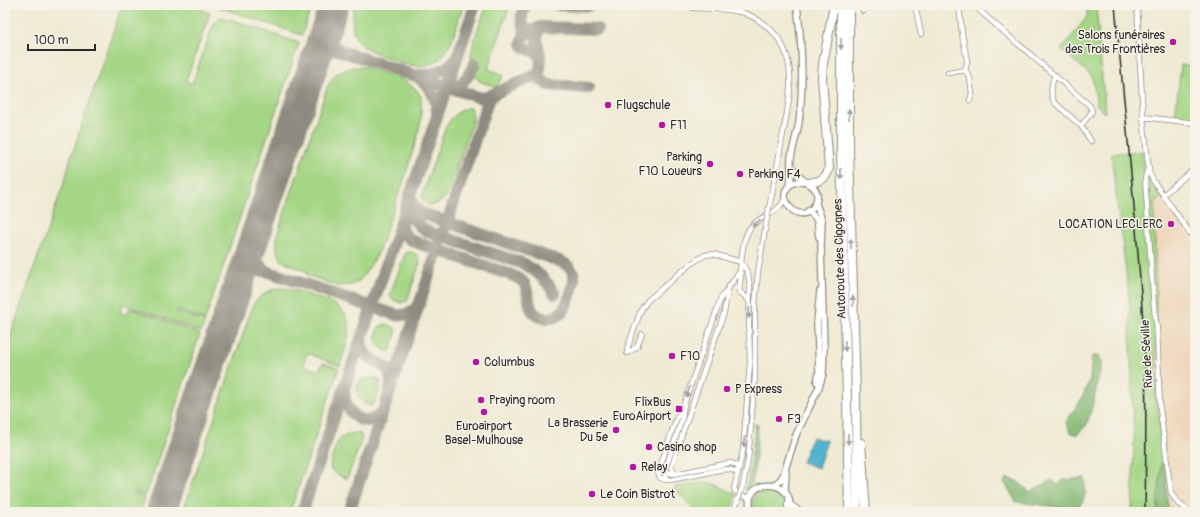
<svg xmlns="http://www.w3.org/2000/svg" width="1200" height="517" viewBox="0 0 1200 517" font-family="Pangolin,sans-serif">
<rect width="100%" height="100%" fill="#f7f3e8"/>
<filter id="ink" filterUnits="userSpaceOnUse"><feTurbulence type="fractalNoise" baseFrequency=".025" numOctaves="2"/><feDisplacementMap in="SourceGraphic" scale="8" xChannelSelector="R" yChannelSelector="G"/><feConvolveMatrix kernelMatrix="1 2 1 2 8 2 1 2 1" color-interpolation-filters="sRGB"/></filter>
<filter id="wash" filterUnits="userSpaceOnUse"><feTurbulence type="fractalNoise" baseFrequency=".012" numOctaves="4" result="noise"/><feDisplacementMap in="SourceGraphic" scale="16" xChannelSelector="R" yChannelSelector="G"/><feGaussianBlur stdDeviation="0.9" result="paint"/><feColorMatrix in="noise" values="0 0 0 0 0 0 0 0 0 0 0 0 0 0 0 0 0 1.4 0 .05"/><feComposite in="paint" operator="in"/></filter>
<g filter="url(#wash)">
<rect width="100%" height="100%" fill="#efead3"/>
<path fill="#eed7bb" d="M 1162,197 L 1195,242 L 1195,512 L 1169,512 L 1167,499 L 1166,462 L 1156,400 L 1156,295 L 1154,202 Z"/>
<path fill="#a4d685" stroke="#688058" d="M 122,5 L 203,5 L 202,10 L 210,13 L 186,81 L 192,84 L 214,23 L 219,18 L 223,17 L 223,18 L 228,20 L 230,19 L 299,43 L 205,320 L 178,310 L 177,312 L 205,321 L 201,332 L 130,306 L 123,304 L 120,312 L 127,316 L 129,309 L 131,308 L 200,334 L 146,495 L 135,491 L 134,493 L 145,497 L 140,512 L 5,512 L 5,351 L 66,177 L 70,160 Z
M 212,5 L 312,5 L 302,35 Z
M 355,5 L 463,5 C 459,19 452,46 443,56 C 437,63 427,66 418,66 C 408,66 365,51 359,43 C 351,32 351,17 355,5 Z
M 487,5 L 510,5 L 488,69 L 502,74 L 503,76 L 496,87 C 491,85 482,83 478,80 C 473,76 470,63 471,56 C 473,39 481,22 487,5 Z
M 1087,5 L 1096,5 L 1105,113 L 1097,105 L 1092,76 L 1061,50 L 1087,17 Z
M 1181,65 L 1195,67 L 1195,118 L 1175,116 Z
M 352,67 L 365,67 L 402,79 L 416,89 L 421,97 L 421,120 L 417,137 L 404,180 L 377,255 L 364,275 L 359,281 L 351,285 L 338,286 L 307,275 L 308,272 L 282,261 L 277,250 L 277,235 L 328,85 L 336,74 Z
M 471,107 L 473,117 L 472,123 L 448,194 C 441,204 425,213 422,195 L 445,129 C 451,117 458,110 471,107 Z
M 1142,151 L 1144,170 L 1162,197 L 1154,202 L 1156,295 L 1156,400 L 1166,462 L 1158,496 L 1158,512 L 1132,512 L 1134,442 L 1129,296 L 1111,154 Z
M 408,252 C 415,252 419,255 420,262 L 407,301 L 400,303 L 392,299 L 390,295 L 405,254 Z
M 279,288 C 292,288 303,293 314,297 C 321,299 329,301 335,305 C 359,318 346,346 340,366 L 307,353 L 303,365 L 318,371 L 323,363 L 339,368 L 290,512 L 195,512 L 184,508 L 253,305 C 260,295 268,290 279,288 Z
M 385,324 L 392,326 L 397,331 L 390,351 L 387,352 L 378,345 L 375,338 L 379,327 Z
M 372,378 L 376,378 L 380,381 C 380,390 377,399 372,406 C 363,406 353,393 358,384 C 360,380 367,378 372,378 Z
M 360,433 L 362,439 L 347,479 C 343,477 334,474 331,470 C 328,466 336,444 339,440 C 345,435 353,433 360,433 Z
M 707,482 L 717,485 L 737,495 L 731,512 L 696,512 L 674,488 L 675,487 Z
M 769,487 C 782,490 790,498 783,512 L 755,512 C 749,499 756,490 769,487 Z"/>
<path fill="#83b772" stroke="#57714e" d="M 1092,356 L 1099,356 L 1102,362 L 1092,408 L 1086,426 L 1077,435 L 1070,432 L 1066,422 L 1082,398 L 1090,379 Z
M 755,424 L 758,425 C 757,437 756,484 748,490 L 745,489 L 750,471 Z
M 1162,458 L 1166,462 L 1167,499 L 1169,512 L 1158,512 L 1158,496 Z
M 1007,478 L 1017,481 L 1030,492 L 1051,480 L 1058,485 L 1063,480 L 1085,478 C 1086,492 1086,500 1076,509 L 1016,502 L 1004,482 Z"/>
<path fill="#4fb1ce" stroke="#3d6e7c" d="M 812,437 L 827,441 L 818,468 L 802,462 Z"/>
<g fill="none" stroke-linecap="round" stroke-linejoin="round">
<path stroke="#8d8a7f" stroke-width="12" d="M 558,5 L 588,6
M 330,15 C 327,29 324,41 339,49
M 541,27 C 530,31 524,31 522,44 C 526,52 537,49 541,58
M 524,35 C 527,27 522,26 522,19 C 521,14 524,9 526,5
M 311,70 C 317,59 321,50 335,49 L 478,97 L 484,98 L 489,96 L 538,74 C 547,57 529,39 541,27 L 597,29
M 419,75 C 434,76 448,69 457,57
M 534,76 C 540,77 543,83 549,85 L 589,88
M 419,78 C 431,87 437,99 437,114
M 449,86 C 463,89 468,74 475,64
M 411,193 C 410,202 414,208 421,213 L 562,262 C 568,265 572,269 574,275 C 575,282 572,288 571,293 C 567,305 562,319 547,318 C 524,317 532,295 524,283 C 521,279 516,277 511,275 L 415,242 C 406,238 401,231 402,221 C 408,215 415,213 424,214
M 409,208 C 411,218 417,225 426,231 L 524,264 C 538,271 547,281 555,294
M 266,271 L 396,315 C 406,316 413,313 418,305
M 238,285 C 245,273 253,270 266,271 C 255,263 253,252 254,239
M 362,338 C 357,368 395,355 391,385
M 344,390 C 344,412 364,433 382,412
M 302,512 L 475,5
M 349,512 L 488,101 L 493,95"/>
<path stroke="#8d8a7f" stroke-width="30" d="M 161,512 L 334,5"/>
</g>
</g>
<g filter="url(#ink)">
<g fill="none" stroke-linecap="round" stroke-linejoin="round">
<defs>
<path id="minor" d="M 691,5 L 693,8 C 711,9 730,8 747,14 C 756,18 763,23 770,29 C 801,58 789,103 782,139 C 778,162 774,185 769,208
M 915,5 L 921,34
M 959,5 L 962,34 L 967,60 L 967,63 L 965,70 L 970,78 L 972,94 L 970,100
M 973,5 L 1090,106 L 1092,111 L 1091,113 L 1081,126
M 1137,5 L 1143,117 L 1149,171
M 863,11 L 863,5
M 948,73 L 965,70
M 1055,75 C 1051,83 1050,94 1054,102 L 1081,126 L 1091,141
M 1143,117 L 1195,123
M 1148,168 L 1145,178 L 1154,308 L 1157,329 L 1160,409 L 1171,493 L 1177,502 L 1190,512
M 1149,172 L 1154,182 L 1195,240
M 1163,195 L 1195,168
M 749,300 L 739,291 L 741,274 L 740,271 C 742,257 742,240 750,228 C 760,214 778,216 785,198
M 627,349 L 641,310 L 648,300 L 692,263 L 705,255 L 713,254 L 741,262 L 744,266 L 748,274 L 750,287 L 749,326 L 750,363 L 743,451 L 734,489 L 736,492 L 750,499
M 627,353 L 637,347 L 642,334
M 701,355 L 721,298 L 740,271
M 667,471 L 671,474 L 675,474 L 730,463 C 735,464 737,465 739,470
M 706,473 C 716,471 730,465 738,474
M 675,474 L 671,466 L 724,313 L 729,285
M 743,485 L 748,460 L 753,400 L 755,375 L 755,305 L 758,272 L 766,223
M 734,512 L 736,505"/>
<path id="tertiary" d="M 792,167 C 795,171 798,176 802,179 C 807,183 813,184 816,191 C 818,195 817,201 814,206 C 797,232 764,183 804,181
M 790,185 C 792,176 790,167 791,158 C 793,146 797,134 799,122 C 804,83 802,44 797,5
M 808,211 C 820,219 817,224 819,237
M 817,382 L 819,372 L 817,323 L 820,291
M 774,485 L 779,481 L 783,476 L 796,435 L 819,387 L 823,374 L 824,348 L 821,246 L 822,220 L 816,204
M 785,492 L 786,472
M 751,512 C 739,474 802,479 787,512"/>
<path id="motorway" d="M 841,5 L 841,149 L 847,400 L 849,512
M 849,5 L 849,149 L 856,396 L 857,512
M 809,183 C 820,181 827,179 829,168 L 822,78 L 823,64 L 834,5
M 861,443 L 866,512
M 789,505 L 798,512"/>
</defs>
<use href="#minor" stroke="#8d8a7f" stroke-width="6"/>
<use href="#tertiary" stroke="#8d8a7f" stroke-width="8"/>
<use href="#motorway" stroke="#8d8a7f" stroke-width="10"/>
<use href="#minor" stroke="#fff" stroke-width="4.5"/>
<use href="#tertiary" stroke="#fff" stroke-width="5.5"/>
<use href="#motorway" stroke="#fff" stroke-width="8"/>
<path stroke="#2b2b2b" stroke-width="1.5" d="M 1115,5 C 1125,116 1138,228 1144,340 C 1147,397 1146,454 1145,512"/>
<defs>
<path id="minor-bridge" d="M 766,223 L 769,208
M 701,355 L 684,404 L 682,419 L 664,473 L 666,478 L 670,480 L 706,473
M 669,480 L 666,480 L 660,478 L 658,473 L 677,417 L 683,410
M 736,505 L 743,485"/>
</defs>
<use href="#minor-bridge" stroke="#8d8a7f" stroke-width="6" stroke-linecap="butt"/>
<use href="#minor-bridge" stroke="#fff" stroke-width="4.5"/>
</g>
<defs><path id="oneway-solid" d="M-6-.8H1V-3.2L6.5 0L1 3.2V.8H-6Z"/></defs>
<g fill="#a0a0a0">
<use href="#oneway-solid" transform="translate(841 44) rotate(90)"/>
<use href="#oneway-solid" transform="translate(849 114) rotate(-90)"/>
<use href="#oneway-solid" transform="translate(841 174) rotate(89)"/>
<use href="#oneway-solid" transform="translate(756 223) rotate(139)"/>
<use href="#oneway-solid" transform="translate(851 244) rotate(-91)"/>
<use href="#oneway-solid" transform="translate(853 301) rotate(-92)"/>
<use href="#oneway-solid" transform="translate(749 313) rotate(91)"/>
<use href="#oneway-solid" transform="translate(845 346) rotate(88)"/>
<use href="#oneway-solid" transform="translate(688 392) rotate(109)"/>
<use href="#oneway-solid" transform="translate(848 439) rotate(89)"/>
<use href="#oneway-solid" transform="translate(744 442) rotate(96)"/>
</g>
</g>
<g fill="#b5179e" stroke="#f7f3e8" stroke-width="1.5">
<circle cx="1173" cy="42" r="4"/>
<circle cx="608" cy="105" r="4"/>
<circle cx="662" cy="125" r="4"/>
<circle cx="710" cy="164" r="4"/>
<circle cx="740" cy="174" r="4"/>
<circle cx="1171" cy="224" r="4"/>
<circle cx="672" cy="356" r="4"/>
<circle cx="476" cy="362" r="4"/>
<circle cx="727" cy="389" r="4"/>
<circle cx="481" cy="400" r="4"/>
<rect x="675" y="405" width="8" height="8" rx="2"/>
<circle cx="484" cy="412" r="4"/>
<circle cx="779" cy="419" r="4"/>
<circle cx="616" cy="430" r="4"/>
<circle cx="649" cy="447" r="4"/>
<circle cx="633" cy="467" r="4"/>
<circle cx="592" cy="494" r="4"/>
</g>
<g text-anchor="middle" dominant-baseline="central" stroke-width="3" stroke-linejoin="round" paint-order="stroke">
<g font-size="12" fill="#2b2b2b" stroke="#f7f3e8" text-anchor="start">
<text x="1165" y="35" text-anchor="end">Salons funéraires<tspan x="1165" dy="14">des Trois Frontières</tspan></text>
<text x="616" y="105">Flugschule</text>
<text x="670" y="125">F11</text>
<text x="702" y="157" text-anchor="end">Parking<tspan x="702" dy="14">F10 Loueurs</tspan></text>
<text x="748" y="174">Parking F4</text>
<text x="1163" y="224" text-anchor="end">LOCATION LECLERC</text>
<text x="680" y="356">F10</text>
<text x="484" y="362">Columbus</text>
<text x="735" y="389">P Express</text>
<text x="489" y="400">Praying room</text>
<text x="671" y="402" text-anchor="end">FlixBus<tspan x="671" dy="14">EuroAirport</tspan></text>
<text x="787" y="419">F3</text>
<text x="608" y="423" text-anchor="end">La Brasserie<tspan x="608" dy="14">Du 5e</tspan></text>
<text x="484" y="426" text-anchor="middle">Euroairport<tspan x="484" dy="14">Basel-Mulhouse</tspan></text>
<text x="657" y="447">Casino shop</text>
<text x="641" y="467">Relay</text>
<text x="600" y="494">Le Coin Bistrot</text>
</g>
<g font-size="12" fill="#2b2b2b" stroke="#f7f3e8">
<text transform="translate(840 259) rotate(-92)">Autoroute des Cigognes</text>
<text transform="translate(1147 354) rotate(-93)">Rue de Séville</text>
</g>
</g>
<rect width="1200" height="517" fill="none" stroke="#f7f3e8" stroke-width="20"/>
<path d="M28 44v6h67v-6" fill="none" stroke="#2b2b2b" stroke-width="2"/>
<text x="34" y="44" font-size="12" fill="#2b2b2b" stroke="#f7f3e8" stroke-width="3" paint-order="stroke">100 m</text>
</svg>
